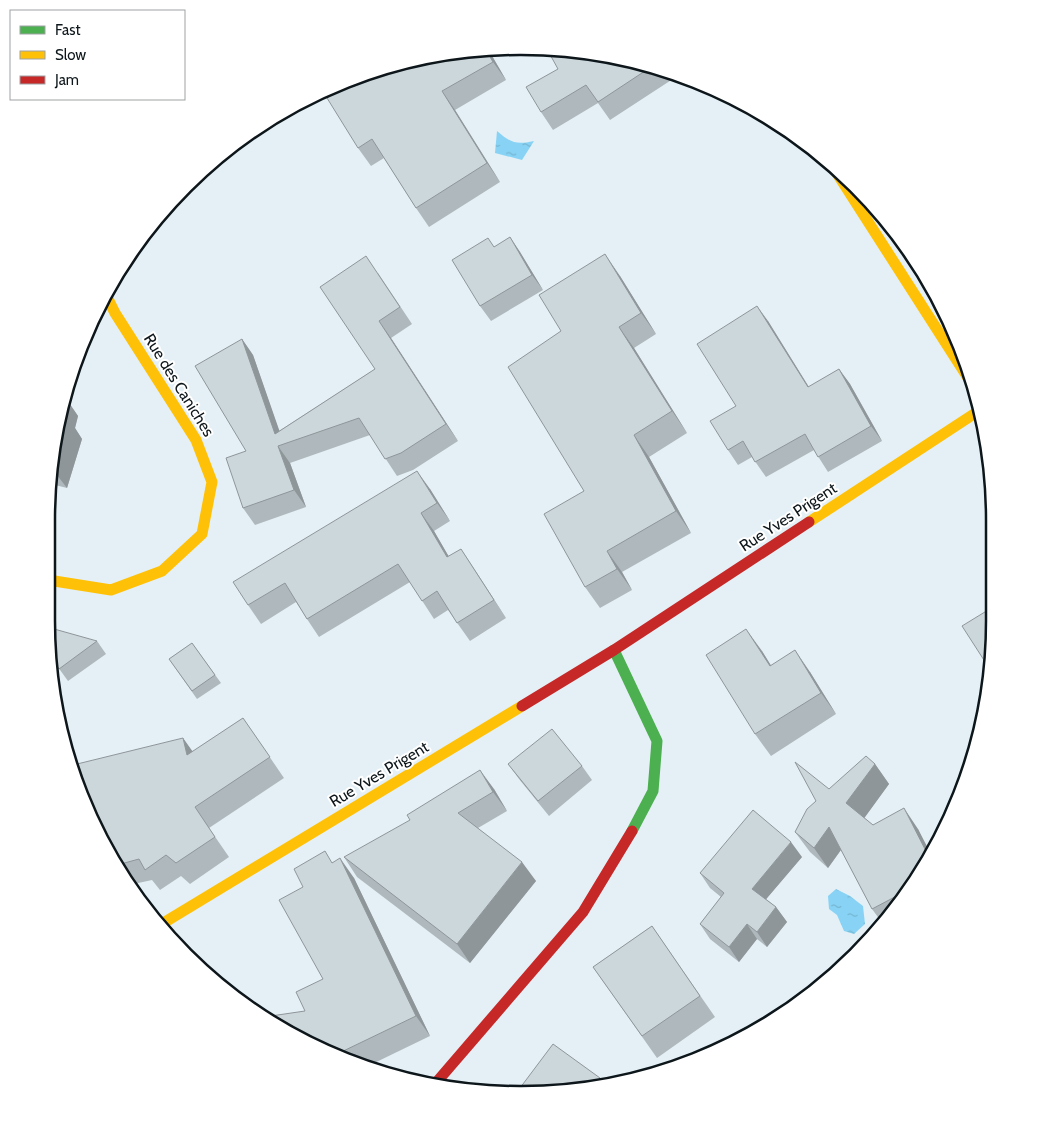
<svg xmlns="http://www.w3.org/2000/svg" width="1041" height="1141" viewBox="0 0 1041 1141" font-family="Cabin,sans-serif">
<defs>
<pattern id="water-ripples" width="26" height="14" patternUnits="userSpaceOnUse" patternTransform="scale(1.25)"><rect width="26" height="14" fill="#88d3f5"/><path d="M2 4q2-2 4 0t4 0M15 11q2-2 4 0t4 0" fill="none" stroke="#74b4d1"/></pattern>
</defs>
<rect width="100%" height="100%" fill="#e4f0f6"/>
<path fill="url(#water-ripples)" d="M 497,131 C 511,143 516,145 534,141 L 522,160 L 495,153 Z
M 836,889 L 850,896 L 863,906 L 865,924 L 854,934 L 844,931 L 837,915 L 829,909 L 828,896 Z"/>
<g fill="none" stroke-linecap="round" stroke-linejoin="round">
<path stroke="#4caf50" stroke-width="11" d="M 614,650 L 657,741 L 653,791 L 632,831"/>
<path stroke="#ffc107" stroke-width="11" d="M 833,167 L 972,384
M 809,522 L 980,410
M 48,580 L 111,590 L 162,571 L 202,534 L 212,482 L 196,440 L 115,313 L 106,295
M 160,925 L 522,706"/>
<path stroke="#c62828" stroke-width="11" d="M 522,706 L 614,650 L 809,522
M 435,1084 L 583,912 L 632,831"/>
</g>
<path fill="#afb9bd" d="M 488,49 L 506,80 L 455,110 L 500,182 L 429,227 L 416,208 L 384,158 L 371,166 L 358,148 Z
M 613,55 L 679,75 L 610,120 L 598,103 L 553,130 L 541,112 Z
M 510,237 L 520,252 L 543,290 L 491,321 L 480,306 L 495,247 Z
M 378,273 L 412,324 L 391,338 L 458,441 L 413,470 L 397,476 L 370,435 L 290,463 L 306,507 L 255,525 L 243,508 L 246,451 L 242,339 L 253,355 L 279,431 L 375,369 Z
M 620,276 L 656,334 L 634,348 L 687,433 L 649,457 L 691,533 L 622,572 L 632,590 L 600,608 L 585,587 L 584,491 L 561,331 Z
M 768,321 L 809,387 L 839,369 L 850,384 L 882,441 L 828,472 L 814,450 L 766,477 L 752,457 L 738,465 L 728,450 L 736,406 Z
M 65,397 L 78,416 L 75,428 L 82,439 L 67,488 L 55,485 L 52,495 L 55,428 Z
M 430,489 L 450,521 L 434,531 L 449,557 L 461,549 L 506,618 L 470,641 L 448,610 L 434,619 L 410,582 L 319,637 L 307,619 L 296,602 L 261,624 L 248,605 Z
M 97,641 L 106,654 L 68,681 L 50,656 Z
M 192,643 L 221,683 L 197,699 L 169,659 Z
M 762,651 L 771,666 L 810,672 L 836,714 L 771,756 L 755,734 Z
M 243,718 L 284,778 L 209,828 L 229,857 L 190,884 L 181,876 L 160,890 L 152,880 L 129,885 L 95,830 L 183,738 L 192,752 Z
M 508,764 L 582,766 L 592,780 L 549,816 L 519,779 Z
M 875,764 L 889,784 L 864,818 L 873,825 L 918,829 L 931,857 L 883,924 L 872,909 L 841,850 L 828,868 L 810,852 L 795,832 L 829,789 Z
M 494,789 L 507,811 L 478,828 L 536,881 L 470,963 L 357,877 L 344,857 Z
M 802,857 L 766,899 L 776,907 L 787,922 L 767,947 L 757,939 L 739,962 L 710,939 L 700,924 L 721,897 L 710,888 L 700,873 Z
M 333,862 L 354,878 L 430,1036 L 366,1067 L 310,1046 L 305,1011 L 323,979 L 303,887 Z
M 652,926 L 715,1017 L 657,1058 L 593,967 Z"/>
<path fill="#8f969a" d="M 488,49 L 506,80 L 493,62 L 486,50 Z
M 442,91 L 455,110 L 500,182 L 487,163 Z
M 510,237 L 520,252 L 543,290 L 532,275 Z
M 605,254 L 620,276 L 656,334 L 641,313 Z
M 757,306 L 768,321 L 818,402 L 808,387 Z
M 379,321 L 391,338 L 458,441 L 446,424 Z
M 619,327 L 634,348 L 687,433 L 672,411 Z
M 242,339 L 253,355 L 284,444 L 275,434 Z
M 839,369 L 850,384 L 882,441 L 871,426 Z
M 65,397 L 78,416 L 75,428 L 82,439 L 67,488 L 53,470 L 59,417 Z
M 634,435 L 649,457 L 691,533 L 676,511 Z
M 278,446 L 290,463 L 306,507 L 294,490 Z
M 417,471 L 430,489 L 450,521 L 437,503 Z
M 53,482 L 55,485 L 52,495 Z
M 421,513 L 434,531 L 460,576 L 447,557 Z
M 461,549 L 473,567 L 506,618 L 494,600 Z
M 607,551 L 622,572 L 632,590 L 617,569 Z
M 746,629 L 762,651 L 785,688 L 770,666 Z
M 795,650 L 810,672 L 836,714 L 821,693 Z
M 183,738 L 198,759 L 187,755 Z
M 875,764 L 889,784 L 860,824 L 846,803 Z
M 480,770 L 494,789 L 507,811 L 493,792 Z
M 904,808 L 918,829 L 932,856 L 930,859 Z
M 829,827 L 843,847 L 828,868 L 814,848 Z
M 791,842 L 802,857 L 762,904 L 752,889 Z
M 340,858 L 354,878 L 430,1036 L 416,1016 Z
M 522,862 L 536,881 L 470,963 L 457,944 Z
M 776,907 L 787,922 L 767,947 L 757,932 Z
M 747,924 L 757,939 L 739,962 L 729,947 Z
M 600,1078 L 606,1086 L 598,1081 Z"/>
<path fill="#ccd7dc" stroke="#8f969a" d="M 547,49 L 613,55 L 651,67 L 598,102 L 586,85 L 541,112 L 526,87 L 558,69 Z
M 486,50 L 493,62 L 442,91 L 487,163 L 416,208 L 372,139 L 358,148 L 327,98 L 330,96 L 326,89 L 339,82 L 428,55 Z
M 510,237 L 532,275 L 480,306 L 452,260 L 488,238 L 494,247 Z
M 605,254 L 641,313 L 619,327 L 672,411 L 634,435 L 676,511 L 607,551 L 617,569 L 585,587 L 544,514 L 584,491 L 508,367 L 561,331 L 539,295 Z
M 366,256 L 400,307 L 379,321 L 446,424 L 401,453 L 385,459 L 359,418 L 278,446 L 294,490 L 243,508 L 226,458 L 246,451 L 195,366 L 242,339 L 275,434 L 375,369 L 320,287 Z
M 757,306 L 808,387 L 839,369 L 871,426 L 818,457 L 805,434 L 755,462 L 743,441 L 728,450 L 710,421 L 736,406 L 697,344 Z
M 59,415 L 67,417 L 54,459 L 55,428 Z
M 417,471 L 437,503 L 421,513 L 447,557 L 461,549 L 494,600 L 457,623 L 437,591 L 422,601 L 398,564 L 307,619 L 285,583 L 248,605 L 233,582 Z
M 993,607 L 991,671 L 962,626 Z
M 47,627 L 97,641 L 59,669 L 50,656 Z
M 746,629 L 770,666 L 795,650 L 821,693 L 755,734 L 706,655 Z
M 192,643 L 215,675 L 192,691 L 169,659 Z
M 243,718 L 270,757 L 195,807 L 215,837 L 176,863 L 166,855 L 145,870 L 139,859 L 117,865 L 95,830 L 73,765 L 183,738 L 187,755 Z
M 552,729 L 582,766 L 538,801 L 508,764 Z
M 866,756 L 875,764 L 846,803 L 873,825 L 904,808 L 930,859 L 908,890 L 872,909 L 829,827 L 814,848 L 795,832 L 807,809 L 816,801 L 795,762 L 829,789 Z
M 480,770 L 493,792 L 458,813 L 522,862 L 457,944 L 344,857 L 410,820 L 407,815 Z
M 753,810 L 791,842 L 752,889 L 776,907 L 757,932 L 747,924 L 729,947 L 700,924 L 724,893 L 700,873 Z
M 325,851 L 332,863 L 340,858 L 416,1016 L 335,1055 L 331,1054 L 330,1051 L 327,1052 L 310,1046 L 264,1017 L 305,1011 L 296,992 L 323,979 L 279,900 L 303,887 L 294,869 Z
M 652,926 L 700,996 L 642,1036 L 593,967 Z
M 553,1044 L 600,1078 L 598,1081 L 606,1086 L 521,1095 L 517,1092 Z"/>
<g text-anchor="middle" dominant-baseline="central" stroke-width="4" stroke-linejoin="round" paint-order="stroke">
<g font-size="16" fill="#0d161a" stroke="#fff">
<text transform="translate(179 385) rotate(58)">Rue des Caniches</text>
<text transform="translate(788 517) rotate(-33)">Rue Yves Prigent</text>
<text transform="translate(379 774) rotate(-31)">Rue Yves Prigent</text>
</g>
</g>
<path d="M0 0H1041V1141H0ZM520 55H521A465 465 0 0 1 986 520V621A465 465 0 0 1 521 1086H520A465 465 0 0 1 55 621V520A465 465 0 0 1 520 55Z" fill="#fff" fill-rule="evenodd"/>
<path fill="none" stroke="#0d161a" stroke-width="2.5" d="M520 55H521A465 465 0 0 1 986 520V621A465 465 0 0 1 521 1086H520A465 465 0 0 1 55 621V520A465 465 0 0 1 520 55Z"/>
<rect x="10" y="10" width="175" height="90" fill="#ffffff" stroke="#9ea2a3"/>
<rect x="20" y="26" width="25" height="8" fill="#4caf50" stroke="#9ea2a3"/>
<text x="55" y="35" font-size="15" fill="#0d161a">Fast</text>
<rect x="20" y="51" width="25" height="8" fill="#ffc107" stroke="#9ea2a3"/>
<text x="55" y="60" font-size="15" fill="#0d161a">Slow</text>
<rect x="20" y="76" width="25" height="8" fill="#c62828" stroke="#9ea2a3"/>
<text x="55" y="85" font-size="15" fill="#0d161a">Jam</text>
</svg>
